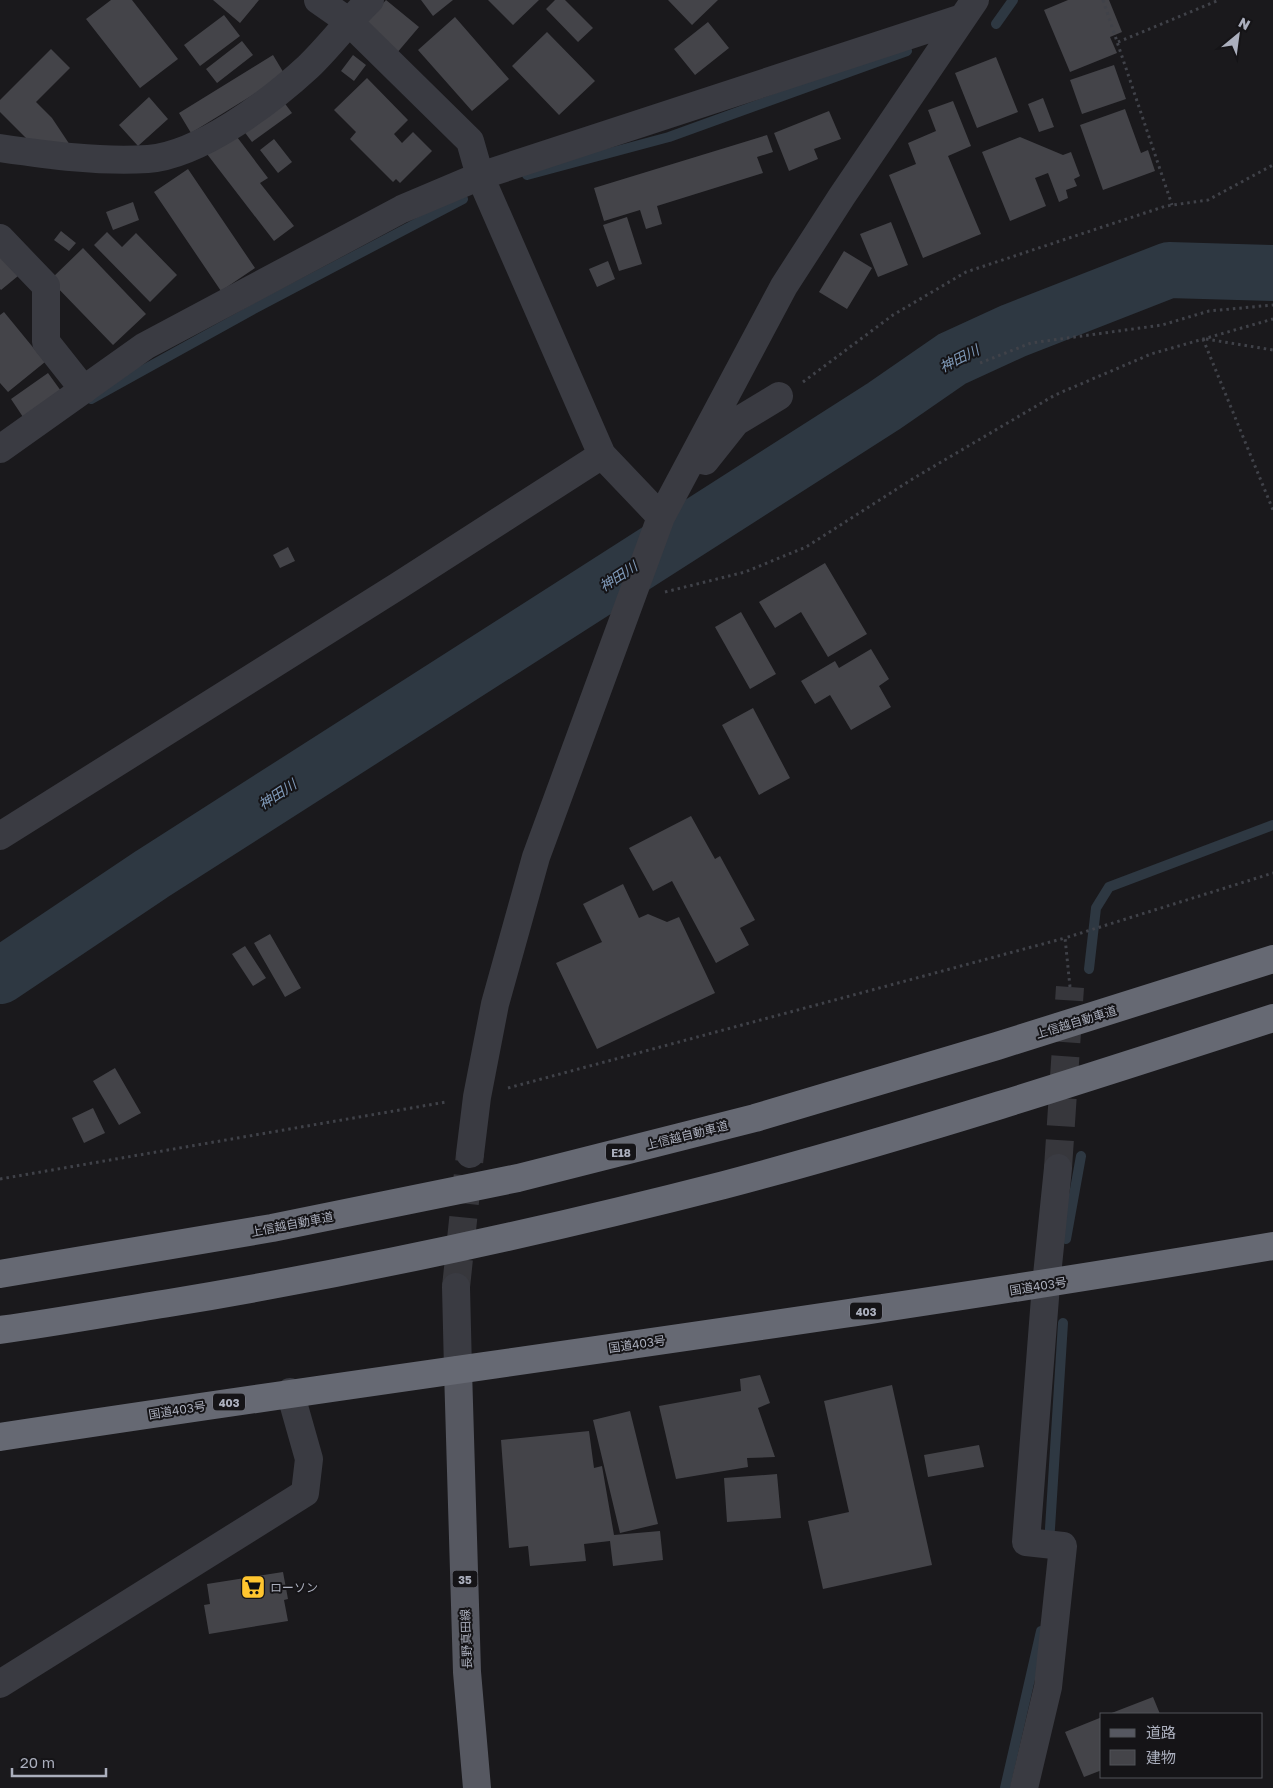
<svg xmlns="http://www.w3.org/2000/svg" width="1273" height="1788" viewBox="0 0 1273 1788" font-family="'Golos Text','Noto Sans JP',sans-serif">
<rect width="100%" height="100%" fill="#1a191c"/>
<g fill="none" stroke-linecap="round" stroke-linejoin="round">
<path stroke="#2e3842" stroke-width="10" d="M 996,24 L 1013,0
M 527,175 L 669,137 L 907,51
M 91,399 L 261,305 L 463,199
M 1089,969 L 1096,908 L 1109,887 L 1273,825
M 1066,1239 L 1081,1156
M 1049,1544 L 1063,1323
M 1005,1788 L 1041,1631"/>
<path stroke="#2e3842" stroke-width="56" d="M 0,976 L 152,874 L 884,406 L 952,359 L 1013,331 L 1169,270 L 1273,273"/>
</g>
<path fill="#444449" d="M 111,0 L 132,0 L 178,59 L 140,88 L 86,19 Z
M 213,0 L 259,0 L 240,23 Z
M 386,0 L 419,27 L 396,54 L 363,25 Z
M 421,0 L 453,0 L 433,16 Z
M 488,0 L 539,0 L 513,25 Z
M 555,0 L 565,0 L 593,28 L 578,42 L 546,9 Z
M 668,0 L 718,0 L 692,25 Z
M 1068,0 L 1109,0 L 1122,32 L 1110,37 L 1117,53 L 1070,72 L 1044,10 Z
M 224,15 L 240,36 L 200,66 L 184,45 Z
M 455,17 L 509,79 L 472,111 L 418,50 Z
M 708,22 L 729,48 L 695,75 L 674,49 Z
M 547,32 L 595,81 L 559,115 L 512,66 Z
M 242,41 L 253,55 L 217,83 L 206,69 Z
M 51,49 L 70,68 L 36,102 L 52,118 L 70,145 L 29,141 L 0,112 L 0,100 Z
M 273,55 L 285,75 L 191,133 L 179,113 Z
M 353,55 L 366,65 L 354,81 L 341,71 Z
M 996,57 L 1018,112 L 977,128 L 955,73 Z
M 1114,65 L 1126,99 L 1082,114 L 1070,80 Z
M 367,78 L 408,120 L 394,134 L 402,143 L 413,132 L 432,151 L 400,183 L 396,179 L 393,182 L 350,139 L 356,132 L 334,110 Z
M 149,97 L 168,119 L 138,146 L 119,125 Z
M 280,97 L 292,113 L 252,142 L 240,126 Z
M 1043,98 L 1054,127 L 1039,132 L 1028,104 Z
M 953,101 L 971,146 L 948,156 L 981,234 L 923,258 L 889,175 L 916,164 L 908,143 L 936,131 L 928,110 Z
M 1125,109 L 1141,153 L 1148,150 L 1155,171 L 1103,190 L 1080,125 Z
M 829,111 L 841,139 L 814,149 L 818,159 L 789,171 L 774,133 Z
M 234,133 L 268,178 L 260,183 L 294,226 L 274,241 L 207,154 Z
M 767,135 L 773,152 L 757,157 L 763,173 L 657,206 L 662,224 L 646,229 L 640,210 L 604,221 L 594,188 Z
M 1020,137 L 1063,155 L 1071,152 L 1080,176 L 1074,179 L 1077,186 L 1066,190 L 1068,198 L 1059,202 L 1048,173 L 1035,178 L 1046,206 L 1010,221 L 982,152 Z
M 274,139 L 292,162 L 278,173 L 260,150 Z
M 188,169 L 255,268 L 221,291 L 154,192 Z
M 133,202 L 139,220 L 113,230 L 106,212 Z
M 627,217 L 642,264 L 619,271 L 603,225 Z
M 891,222 L 908,265 L 878,277 L 860,234 Z
M 61,231 L 76,243 L 69,251 L 54,240 Z
M 107,232 L 122,247 L 136,233 L 177,275 L 150,302 L 94,245 Z
M 83,248 L 146,314 L 113,345 L 50,280 Z
M 844,251 L 872,268 L 847,309 L 819,292 Z
M 0,254 L 18,276 L 1,290 L 0,289 Z
M 608,261 L 615,279 L 597,287 L 589,269 Z
M 4,312 L 45,362 L 8,392 L 0,383 L 0,315 Z
M 48,373 L 61,391 L 23,417 L 11,399 Z
M 288,547 L 295,561 L 280,568 L 273,555 Z
M 825,563 L 867,634 L 828,657 L 801,612 L 775,628 L 759,602 Z
M 741,612 L 776,674 L 750,689 L 715,627 Z
M 871,649 L 889,679 L 879,686 L 891,707 L 851,730 L 830,695 L 815,704 L 801,681 L 835,661 L 839,668 Z
M 753,708 L 790,778 L 759,795 L 722,725 Z
M 691,816 L 715,859 L 720,856 L 755,920 L 740,928 L 749,945 L 716,963 L 672,881 L 653,891 L 629,848 Z
M 623,884 L 639,918 L 648,914 L 667,922 L 679,917 L 715,993 L 597,1049 L 556,963 L 602,942 L 583,904 Z
M 270,934 L 301,988 L 285,997 L 254,943 Z
M 245,946 L 266,978 L 253,986 L 232,954 Z
M 115,1068 L 141,1113 L 119,1125 L 93,1081 Z
M 93,1108 L 105,1133 L 84,1143 L 72,1118 Z
M 760,1375 L 770,1403 L 758,1408 L 775,1457 L 747,1458 L 748,1467 L 676,1479 L 659,1406 L 741,1391 L 740,1379 Z
M 892,1385 L 932,1565 L 823,1589 L 808,1521 L 849,1512 L 824,1401 Z
M 630,1411 L 658,1524 L 620,1533 L 593,1420 Z
M 589,1431 L 594,1468 L 602,1466 L 614,1535 L 660,1531 L 663,1560 L 613,1566 L 610,1541 L 584,1544 L 586,1561 L 530,1566 L 528,1546 L 509,1548 L 501,1440 Z
M 979,1445 L 984,1467 L 928,1477 L 924,1455 Z
M 777,1474 L 781,1518 L 727,1522 L 724,1478 Z
M 283,1572 L 288,1599 L 284,1600 L 288,1621 L 209,1634 L 204,1605 L 210,1604 L 207,1584 Z
M 1153,1697 L 1160,1714 L 1109,1714 Z
M 1102,1717 L 1102,1770 L 1084,1777 L 1065,1732 Z"/>
<g fill="none" stroke-linecap="round" stroke-linejoin="round">
<path stroke="#37373c" stroke-width="28" stroke-dasharray="28 14" stroke-linecap="butt" d="M 1058,1168 L 1070,987
M 456,1287 L 470,1154"/>
<path stroke="#404249" stroke-width="3" stroke-dasharray="2.5 4" stroke-linecap="butt" d="M 1103,0 L 1172,205
M 1118,42 L 1219,0
M 1203,339 L 1273,510
M 1206,339 L 1273,350
M 980,363 L 1031,343 L 1162,325 L 1209,311 L 1273,305
M 803,382 L 893,315 L 966,272 L 1166,206 L 1208,200 L 1273,165
M 665,592 L 745,572 L 806,547 L 914,478 L 1055,395 L 1151,354 L 1273,319
M 1070,987 L 1065,938 L 1273,873
M 508,1088 L 1065,938
M 0,1179 L 446,1102"/>
<path stroke="#3a3b42" stroke-width="28" d="M 318,0 L 348,21 L 470,141 L 480,176 L 602,455 L 661,517
M 0,148 C 49,155 98,162 148,159 C 200,155 270,102 308,67 C 330,46 348,21 370,0
M 0,238 L 46,286 L 46,342 L 84,390
M 0,449 L 145,346 L 402,209 L 480,176 L 962,18
M 705,461 L 736,422 L 779,396
M 0,836 L 398,586 L 602,455
M 470,1154 L 477,1097 L 495,1004 L 536,857 L 661,517 L 784,286 L 842,196 L 975,0
M 456,1287 L 458,1370
M 0,1684 L 305,1493 L 309,1459 L 290,1392
M 1024,1788 L 1048,1687 L 1063,1546 L 1026,1542 L 1046,1285 L 1058,1168"/>
<path stroke="#565861" stroke-width="28" d="M 458,1370 L 467,1672 L 477,1788"/>
<path stroke="#666973" stroke-width="28" d="M 0,1274 L 272,1228 L 518,1178 L 755,1118 L 997,1046 L 1273,959
M 0,1330 C 57,1322 113,1312 169,1303 C 356,1272 541,1232 724,1185 C 909,1136 1091,1077 1273,1018
M 0,1437 C 424,1372 850,1318 1273,1246"/>
</g>
<defs>
<symbol id="supermarket-square" viewBox="-11 -11 22 22"><rect x="-9" y="-9" width="18" height="18" rx="4" fill="#ffc52f" stroke="#151417"/><path d="M-6-5.5h2.5l.6 2H6L4.5 2H-2.5L-4.4-4H-6ZM-1.5 3.2a1.3 1.3 0 1 0 .1 0ZM3 3.2a1.3 1.3 0 1 0 .1 0Z" fill="#111"/></symbol>
</defs>
<g fill-rule="evenodd">
<use href="#supermarket-square" x="239" y="1573" width="28" height="28"/>
</g>
<g text-anchor="middle" dominant-baseline="central" stroke-width="4" stroke-linejoin="round" paint-order="stroke">
<g fill="#151417" stroke="#7e808b" stroke-width="1">
<rect x="606" y="1143.5" width="30" height="17" rx="4"/>
<rect x="850" y="1302.5" width="32" height="17" rx="4"/>
<rect x="213" y="1393.5" width="32" height="17" rx="4"/>
<rect x="452.5" y="1570.5" width="25" height="17" rx="4"/>
</g>
<g font-size="11" font-weight="bold" fill="#abafbd">
<text x="621" y="1152">E18</text>
<text x="866" y="1311">403</text>
<text x="229" y="1402">403</text>
<text x="465" y="1579">35</text>
</g>
<g font-size="12" fill="#abafbd" stroke="#151417">
<text transform="translate(1076 1022) rotate(-17)">上信越自動車道</text>
<text transform="translate(687 1135) rotate(-14)">上信越自動車道</text>
<text transform="translate(292 1224) rotate(-11)">上信越自動車道</text>
<text transform="translate(1038 1286) rotate(-9)">国道403号</text>
<text transform="translate(637 1344) rotate(-8)">国道403号</text>
<text transform="translate(177 1410) rotate(-9)">国道403号</text>
<text transform="translate(466 1639) rotate(-92)">長野真田線</text>
</g>
<g font-size="12" fill="#abafbd" stroke="#151417" text-anchor="start">
<text x="270" y="1587">ローソン</text>
</g>
<g font-size="14" font-style="italic" fill="#809bba" stroke="#151417">
<text transform="translate(959 358) rotate(-27)">神田川</text>
<text transform="translate(618 576) rotate(-33)">神田川</text>
<text transform="translate(277 794) rotate(-33)">神田川</text>
</g>
</g>
<rect x="1100" y="1713" width="162" height="65" fill="#151417" stroke="#515259"/>
<rect x="1110" y="1729" width="25" height="8" fill="#565861" stroke="#515259"/>
<text x="1146" y="1738" font-size="15" fill="#abafbd">道路</text>
<rect x="1110" y="1750" width="25" height="15" fill="#444449" stroke="#515259"/>
<text x="1146" y="1763" font-size="15" fill="#abafbd">建物</text>
<g transform="translate(1238 35) rotate(29)" stroke="#151417" stroke-width="4" paint-order="stroke">
<path d="M0-4L9 19L0 12L-9 19Z" fill="#abafbd"/>
<text y="-8" font-size="14" font-weight="bold" text-anchor="middle" fill="#abafbd">N</text>
</g>
<path d="M12 1768v8h94v-8" fill="none" stroke="#abafbd" stroke-width="2.5"/>
<text x="20" y="1768" font-size="15" fill="#abafbd" stroke="#151417" stroke-width="4" paint-order="stroke">20 m</text>
</svg>
